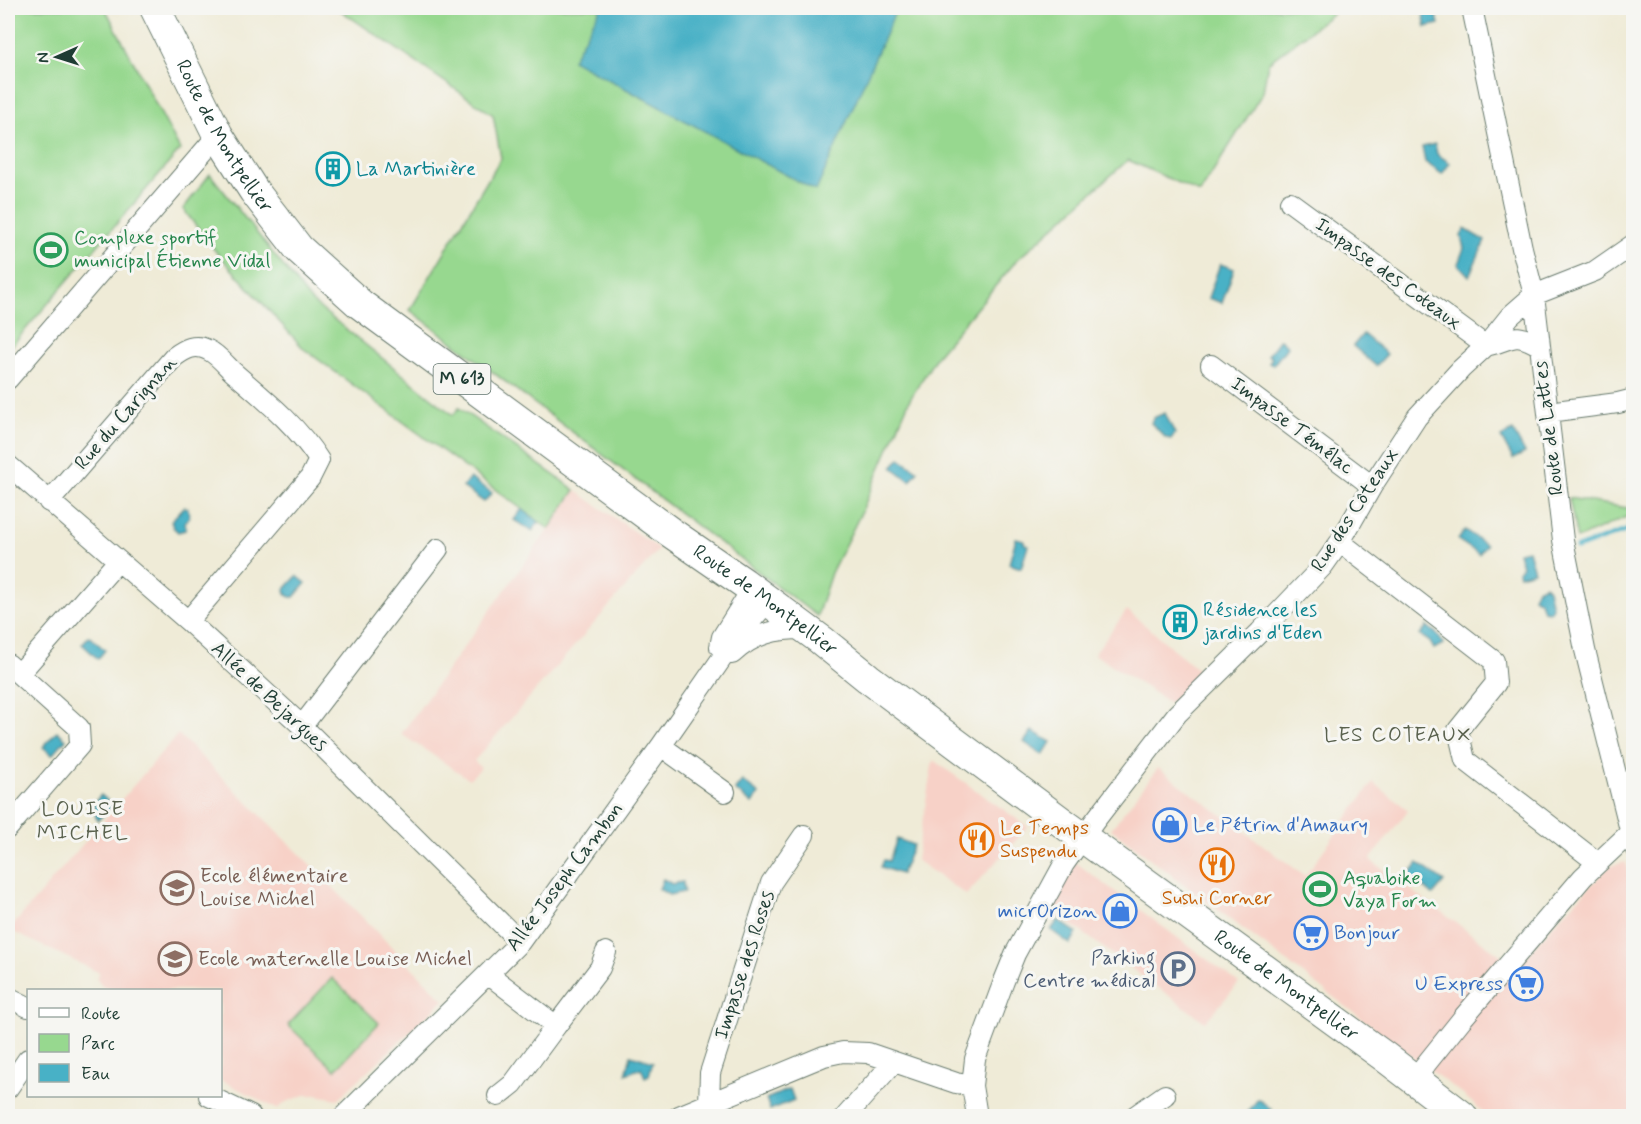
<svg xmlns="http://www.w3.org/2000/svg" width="1641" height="1124" viewBox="0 0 1641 1124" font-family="Mynerve,sans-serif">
<rect width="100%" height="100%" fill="#f6f6f2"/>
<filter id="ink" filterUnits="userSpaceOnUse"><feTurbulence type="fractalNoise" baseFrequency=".0167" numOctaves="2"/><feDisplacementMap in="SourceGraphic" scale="12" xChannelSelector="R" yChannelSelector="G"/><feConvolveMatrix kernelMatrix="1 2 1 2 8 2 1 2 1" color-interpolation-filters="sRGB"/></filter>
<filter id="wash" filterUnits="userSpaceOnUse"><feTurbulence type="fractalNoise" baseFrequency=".008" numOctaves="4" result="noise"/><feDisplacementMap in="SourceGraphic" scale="24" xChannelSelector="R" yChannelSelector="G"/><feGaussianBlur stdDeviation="1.35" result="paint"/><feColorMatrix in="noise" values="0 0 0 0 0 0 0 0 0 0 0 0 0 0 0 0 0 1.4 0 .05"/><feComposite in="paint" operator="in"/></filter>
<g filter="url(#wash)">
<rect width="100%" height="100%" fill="#efebd7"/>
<path fill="#f7d1c7" d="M 575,490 L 659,549 L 474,761 L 481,768 L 469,779 L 401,734 L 549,529 Z
M 1127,610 L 1202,673 L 1170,703 L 1094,654 Z
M 178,734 L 289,843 L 444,1000 L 338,1099 L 316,1095 L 305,1095 L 286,1102 L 277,1109 L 221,1080 L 220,990 L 118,990 L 101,985 L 96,978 L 100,973 L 9,930 Z
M 933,760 L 1028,827 L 966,895 L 916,860 Z
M 1158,768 L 1305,876 L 1373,782 L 1408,810 L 1370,860 L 1518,968 L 1553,925 L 1610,866 L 1626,862 L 1634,911 L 1633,1116 L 1488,1116 L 1462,1094 L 1111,829 Z
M 1075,862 L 1239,983 L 1205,1022 L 1049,908 Z"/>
<path fill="#97d88f" stroke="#5b8a62" stroke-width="1.5" d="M 8,8 L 105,8 L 180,150 L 8,350 Z
M 337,8 L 1340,8 L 1268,63 L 1263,92 L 1200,193 L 1128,160 L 1017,260 L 938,354 L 910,399 L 861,513 L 831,573 L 817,616 L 410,310 L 501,158 L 493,115 Z
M 210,174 L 311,301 L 453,415 L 459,408 L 575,490 L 549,529 L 304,349 L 217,253 L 183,209 Z
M 1569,498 L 1633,509 L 1633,514 L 1577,539 Z
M 332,978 L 379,1023 L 335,1070 L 288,1025 Z"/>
<path fill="#48b1c6" stroke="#34777d" stroke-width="1.5" d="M 601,8 L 897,8 L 816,191 L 572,60 Z
M 1422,8 L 1435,8 L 1439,24 L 1426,27 Z
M 1435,144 L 1437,154 L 1450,163 L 1442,174 L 1425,162 L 1422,147 Z
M 1465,229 L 1485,241 L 1469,276 L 1458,264 L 1464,248 L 1461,236 Z
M 1220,264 L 1234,269 L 1222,303 L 1208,298 Z
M 1363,334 L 1387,354 L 1376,366 L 1353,346 Z
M 1280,339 L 1288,346 L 1273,365 L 1269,363 L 1272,358 L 1268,355 Z
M 1165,413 L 1175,434 L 1171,439 L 1166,438 L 1151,423 L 1153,418 Z
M 1513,431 L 1525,453 L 1513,459 L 1501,437 Z
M 900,458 L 918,471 L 910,481 L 892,467 Z
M 470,478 L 492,493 L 484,502 L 463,487 Z
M 184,507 L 188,508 L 189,517 L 185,522 L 186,528 L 185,530 L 178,532 L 173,527 L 171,521 Z
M 522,509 L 539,522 L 532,531 L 514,520 Z
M 1465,530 L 1486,545 L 1479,554 L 1458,540 Z
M 1016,538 L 1024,540 L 1024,543 L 1028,546 L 1021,568 L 1009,564 Z
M 1528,550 L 1534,571 L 1519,575 L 1518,571 L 1522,566 L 1518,552 Z
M 297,576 L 306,583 L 294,597 L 290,597 L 286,593 L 285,589 Z
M 1545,585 L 1548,589 L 1552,607 L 1550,611 L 1543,610 L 1540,601 L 1533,597 L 1537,589 Z
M 1427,626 L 1438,635 L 1443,644 L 1434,649 L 1430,642 L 1420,635 Z
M 89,636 L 105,650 L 98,659 L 82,644 Z
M 57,731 L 66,739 L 52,755 L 43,747 Z
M 1032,731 L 1051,742 L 1043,755 L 1024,742 Z
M 742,781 L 759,794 L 752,804 L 735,790 Z
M 101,795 L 113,805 L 98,820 L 96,818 L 94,803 Z
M 897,839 L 913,845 L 901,874 L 881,867 L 884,860 L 889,861 Z
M 1418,863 L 1444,882 L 1433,895 L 1408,876 Z
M 663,879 L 672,884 L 683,882 L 684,892 L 669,895 L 659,889 Z
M 1058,920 L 1077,933 L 1070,944 L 1051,930 Z
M 631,1055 L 653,1062 L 649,1075 L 645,1077 L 641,1068 L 626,1074 Z
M 790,1089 L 794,1100 L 770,1110 L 766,1099 Z
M 1258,1099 L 1271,1109 L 1263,1116 L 1245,1116 Z"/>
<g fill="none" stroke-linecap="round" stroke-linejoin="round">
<path stroke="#48b1c6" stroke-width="5" d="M 1577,548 L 1634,528"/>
</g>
</g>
<g filter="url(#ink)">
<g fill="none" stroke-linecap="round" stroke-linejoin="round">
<defs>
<path id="minor" d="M 1472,8 L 1522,248 L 1534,295 L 1563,540 L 1585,650 L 1634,846
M 1290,202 L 1486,346 C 1512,341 1511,329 1540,346
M 1211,365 L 1372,486
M 8,379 L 218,135
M 1548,412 L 1618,403 L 1634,399
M 8,465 L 188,621 L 302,726 L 520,942
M 49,502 L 174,357 C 185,349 195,343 208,350 C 217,354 225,364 232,371 C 263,398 297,425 319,460 L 310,478 L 188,621
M 1340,542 L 1494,661 L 1496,683 L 1458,730 L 1465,760 L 1598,863
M 720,647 L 722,637 L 752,589
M 732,654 C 754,633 776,629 805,629
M 8,664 L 79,728 L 80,745 L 8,828
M 19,674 L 118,561
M 302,726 L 438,549
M 661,746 L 725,792
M 488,974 L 556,1026 L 513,1084 L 498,1096
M 8,997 L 28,1007
M 556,1026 L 600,968 L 606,952
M 1414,1079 L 1462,1019 L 1583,877 L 1634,829
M 8,1088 L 28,1059
M 209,1096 L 251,1116
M 709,1104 L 710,1073 L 771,883 L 804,835
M 344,1116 L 520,942 L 661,746 L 736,638 L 768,601
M 679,1116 L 824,1056 L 843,1052 L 868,1053 L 956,1083 L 972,1086
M 846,1116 L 894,1062
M 977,1116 L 972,1086 L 975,1059 L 1004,981 L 1015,954 L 1064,864 L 1094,822 L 1177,714 L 1260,632 L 1323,566 L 1340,542 L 1372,486 L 1417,417 L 1461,369 L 1486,346 L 1510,316 L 1534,295 L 1595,271 L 1634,244
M 1135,1116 L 1165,1095"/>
<g id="primary">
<path id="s1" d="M 155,8 L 218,135 L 254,191 L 299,249 L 360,304 L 670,532 L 744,583 L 821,640 L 868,678 L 1063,823 L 1385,1057 L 1462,1116"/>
</g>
</defs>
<use href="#minor" stroke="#687a6d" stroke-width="22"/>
<use href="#primary" stroke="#687a6d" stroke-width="32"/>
<use href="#minor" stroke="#fff" stroke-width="20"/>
<use href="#primary" stroke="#fff" stroke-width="30"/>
</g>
</g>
<defs>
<symbol id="building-ring" viewBox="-11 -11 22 22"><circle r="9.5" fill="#f6f6f2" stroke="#0f9aa8" stroke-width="1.5"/><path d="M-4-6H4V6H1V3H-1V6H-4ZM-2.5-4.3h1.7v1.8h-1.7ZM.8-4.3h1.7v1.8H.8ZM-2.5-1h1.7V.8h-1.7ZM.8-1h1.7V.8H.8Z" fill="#0f9aa8"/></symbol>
<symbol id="stadium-ring" viewBox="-11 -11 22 22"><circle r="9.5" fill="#f6f6f2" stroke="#2e9e5b" stroke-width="1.5"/><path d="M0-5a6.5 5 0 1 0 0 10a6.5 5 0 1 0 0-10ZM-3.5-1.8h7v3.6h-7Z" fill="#2e9e5b"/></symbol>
<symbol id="shop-ring" viewBox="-11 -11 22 22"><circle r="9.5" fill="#f6f6f2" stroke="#3f7fe0" stroke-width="1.5"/><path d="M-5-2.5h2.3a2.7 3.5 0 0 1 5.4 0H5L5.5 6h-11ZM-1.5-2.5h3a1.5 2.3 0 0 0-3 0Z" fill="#3f7fe0"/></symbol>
<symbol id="restaurant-ring" viewBox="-11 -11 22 22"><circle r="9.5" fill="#f6f6f2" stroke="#e8710a" stroke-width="1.5"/><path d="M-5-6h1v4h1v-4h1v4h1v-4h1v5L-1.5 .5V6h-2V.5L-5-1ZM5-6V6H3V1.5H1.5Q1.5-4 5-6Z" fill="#e8710a"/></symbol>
<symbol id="school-ring" viewBox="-11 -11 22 22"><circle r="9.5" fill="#f6f6f2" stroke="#8d6e63" stroke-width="1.5"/><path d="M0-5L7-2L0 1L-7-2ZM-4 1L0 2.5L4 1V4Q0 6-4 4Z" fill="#8d6e63"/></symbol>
<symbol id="supermarket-ring" viewBox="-11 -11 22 22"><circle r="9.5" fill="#f6f6f2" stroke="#3f7fe0" stroke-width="1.5"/><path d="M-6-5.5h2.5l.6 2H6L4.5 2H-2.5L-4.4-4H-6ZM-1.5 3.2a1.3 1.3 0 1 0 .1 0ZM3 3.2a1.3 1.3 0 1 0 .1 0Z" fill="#3f7fe0"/></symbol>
<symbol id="parking-ring" viewBox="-11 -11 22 22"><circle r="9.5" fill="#f6f6f2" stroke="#5c6f8a" stroke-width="1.5"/><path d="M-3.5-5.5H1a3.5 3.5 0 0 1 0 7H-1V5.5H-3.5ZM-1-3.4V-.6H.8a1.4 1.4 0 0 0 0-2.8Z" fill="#5c6f8a"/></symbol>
</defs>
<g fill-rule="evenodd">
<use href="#building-ring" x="314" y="150" width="38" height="38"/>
<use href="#stadium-ring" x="32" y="231" width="38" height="38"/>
<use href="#building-ring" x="1161" y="603" width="38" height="38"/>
<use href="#shop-ring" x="1151" y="806" width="38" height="38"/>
<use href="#restaurant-ring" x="958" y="821" width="38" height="38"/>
<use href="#restaurant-ring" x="1198" y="846" width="38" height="38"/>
<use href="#school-ring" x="158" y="869" width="38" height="38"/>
<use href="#stadium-ring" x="1301" y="870" width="38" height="38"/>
<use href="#shop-ring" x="1101" y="892" width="38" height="38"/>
<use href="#supermarket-ring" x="1292" y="914" width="38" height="38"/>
<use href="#school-ring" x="156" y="940" width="38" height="38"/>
<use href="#parking-ring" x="1159" y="950" width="38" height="38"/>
<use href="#supermarket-ring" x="1507" y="965" width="38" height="38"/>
</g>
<g text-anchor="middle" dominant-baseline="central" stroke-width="6" stroke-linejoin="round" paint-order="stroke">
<rect fill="#f6f6f2" stroke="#60746d" stroke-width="1.5" x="433.5" y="364" width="57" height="30" rx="4.5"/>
<g font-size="18" font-weight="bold" fill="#1f3d34">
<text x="462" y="379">M 613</text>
</g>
<g font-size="20" fill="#1f3d34" stroke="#f6f6f2">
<text stroke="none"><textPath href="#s1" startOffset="146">Route de Montpellier</textPath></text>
<text transform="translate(1388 274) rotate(36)">Impasse des Coteaux</text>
<text transform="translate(126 413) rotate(-49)">Rue du Carignan</text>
<text transform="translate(1292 426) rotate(37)">Impasse Témélac</text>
<text transform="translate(1549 428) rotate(-97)">Route de Lattes</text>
<text transform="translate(1355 510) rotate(-57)">Rue des Côteaux</text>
<text stroke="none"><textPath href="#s1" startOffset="866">Route de Montpellier</textPath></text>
<text transform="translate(269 697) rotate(43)">Allée de Bejargues</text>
<text transform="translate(565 877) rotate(-53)">Allée Joseph Cambon</text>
<text transform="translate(745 965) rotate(-72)">Impasse des Roses</text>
<text stroke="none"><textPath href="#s1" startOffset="1514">Route de Montpellier</textPath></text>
</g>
<g font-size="20" fill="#0d838f" stroke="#f6f6f2" text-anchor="start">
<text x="356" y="169">La Martinière</text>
<text x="1203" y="610">Résidence les<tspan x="1203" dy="23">jardins d'Eden</tspan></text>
</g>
<g font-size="20" fill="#27864d" stroke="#f6f6f2" text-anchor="start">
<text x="74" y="238">Complexe sportif<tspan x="74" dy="23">municipal Étienne Vidal</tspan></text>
<text x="1343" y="878">Aquabike<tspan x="1343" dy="23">Vaya Form</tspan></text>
</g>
<g font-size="20" fill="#366cbe" stroke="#f6f6f2" text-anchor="start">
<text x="1193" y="825">Le Pétrin d'Amaury</text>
<text x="1097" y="911" text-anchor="end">micrOrizon</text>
<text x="1334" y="933">Bonjour</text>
<text x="1503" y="984" text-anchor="end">U Express</text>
</g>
<g font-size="20" fill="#c56008" stroke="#f6f6f2" text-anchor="start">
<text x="1000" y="828">Le Temps<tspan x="1000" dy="23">Suspendu</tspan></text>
<text x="1217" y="898" text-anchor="middle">Sushi Corner</text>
</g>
<g font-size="20" fill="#785e54" stroke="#f6f6f2" text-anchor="start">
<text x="200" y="876">Ecole élémentaire<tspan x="200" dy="23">Louise Michel</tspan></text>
<text x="198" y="959">Ecole maternelle Louise Michel</text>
</g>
<g font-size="20" fill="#4e5e75" stroke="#f6f6f2" text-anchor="end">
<text x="1155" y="958">Parking<tspan x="1155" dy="23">Centre médical</tspan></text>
</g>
<g font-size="21" letter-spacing="1.5" fill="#5a624e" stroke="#f6f6f2">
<text x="1398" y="735">LES COTEAUX</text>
<text x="83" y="809">LOUISE<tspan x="83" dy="24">MICHEL</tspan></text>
</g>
</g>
<rect width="1641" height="1124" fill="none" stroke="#f6f6f2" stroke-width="30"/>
<rect x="27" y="989" width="195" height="108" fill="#f6f6f2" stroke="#a0aca6" stroke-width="1.5"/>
<rect x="39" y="1008" width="30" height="9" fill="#ffffff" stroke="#a0aca6" stroke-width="1.5"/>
<text x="81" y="1019" font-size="18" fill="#1f3d34">Route</text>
<rect x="39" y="1034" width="30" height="18" fill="#97d88f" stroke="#a0aca6" stroke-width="1.5"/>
<text x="81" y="1049" font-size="18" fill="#1f3d34">Parc</text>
<rect x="39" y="1064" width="30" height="18" fill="#48b1c6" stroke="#a0aca6" stroke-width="1.5"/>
<text x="81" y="1079" font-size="18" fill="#1f3d34">Eau</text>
<g transform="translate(57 57) rotate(267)" stroke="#f6f6f2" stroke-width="4.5" paint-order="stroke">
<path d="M0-4.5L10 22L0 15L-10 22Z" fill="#1f3d34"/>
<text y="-9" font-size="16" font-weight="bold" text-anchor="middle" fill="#1f3d34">N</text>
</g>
</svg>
